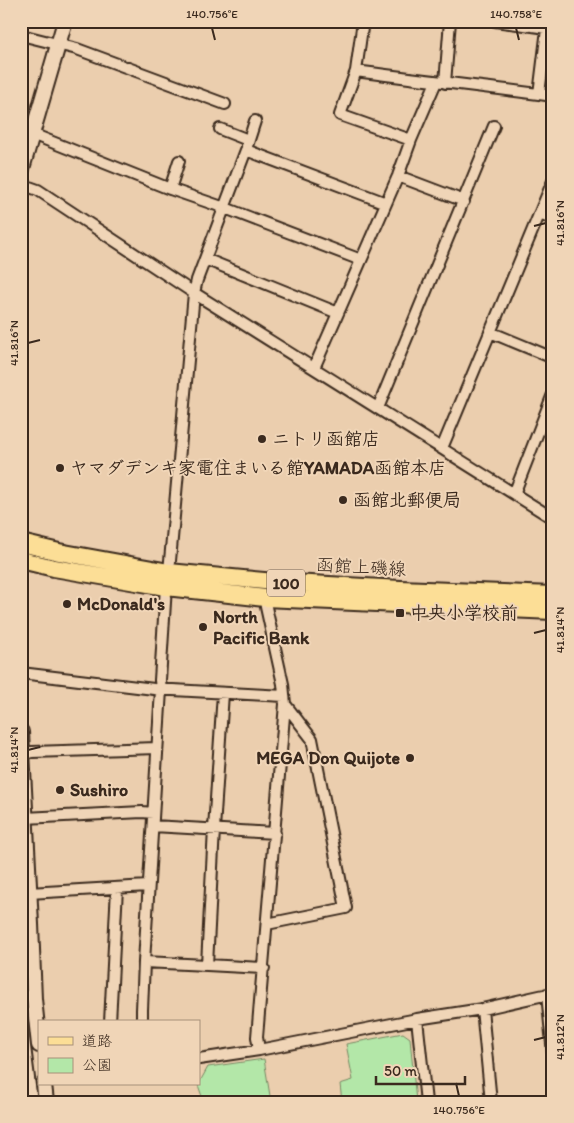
<svg xmlns="http://www.w3.org/2000/svg" width="574" height="1123" viewBox="0 0 574 1123" font-family="Itim,'Klee One',sans-serif">
<rect width="100%" height="100%" fill="#ebceae"/>
<filter id="ink" filterUnits="userSpaceOnUse"><feTurbulence type="fractalNoise" baseFrequency=".02" numOctaves="2"/><feDisplacementMap in="SourceGraphic" scale="10" xChannelSelector="R" yChannelSelector="G"/><feConvolveMatrix kernelMatrix="1 2 1 2 8 2 1 2 1" color-interpolation-filters="sRGB"/></filter>
<g filter="url(#ink)">
<path fill="#b3e7a8" stroke="#778863" d="M 403,1033 L 410,1038 L 416,1102 L 342,1102 L 340,1084 L 353,1080 L 346,1044 Z
M 264,1059 L 271,1102 L 204,1102 L 198,1085 L 208,1067 Z"/>
<g fill="none" stroke-linecap="round" stroke-linejoin="round">
<defs>
<path id="street" d="M 363,21 L 356,71 L 340,115 L 411,140
M 495,21 L 547,28
M 21,35 L 77,49 L 225,104
M 356,71 C 421,80 487,87 553,96
M 445,83 L 450,21
M 539,94 L 548,21
M 220,129 L 248,140
M 32,134 L 170,189 L 225,208 L 361,260
M 247,146 L 255,121
M 398,176 L 464,201
M 21,184 L 38,190 L 194,293 L 546,514 L 553,516
M 170,189 L 179,161
M 539,214 L 553,219
M 205,259 L 338,313
M 490,332 L 553,358
M 314,368 L 398,176 L 411,140 L 436,82
M 378,408 L 494,126
M 442,448 L 553,181
M 514,494 L 553,394
M 169,572 L 194,293 L 197,280 L 246,150 L 386,203
M 21,673 L 154,689 L 284,696
M 223,693 L 214,829 L 207,965 L 264,968
M 22,754 L 32,752 L 157,748
M 25,818 L 142,812 L 153,813
M 153,826 L 275,833
M 29,893 L 148,886
M 267,924 L 346,908 L 312,739 L 285,704
M 144,962 L 207,965
M 547,994 L 553,1054
M 482,1009 L 491,1102
M 417,1019 L 426,1102
M 110,1022 L 117,888
M 142,1022 L 142,1010 L 144,962 L 161,690 L 160,680 L 166,587
M 259,1050 L 257,1037 L 285,704 L 283,684 L 266,607 L 265,598
M 199,1059 L 259,1050 L 417,1019 L 482,1009 L 553,993"/>
<path id="secondary" d="M 21,172 L 65,21
M 21,732 L 31,924 L 34,999 L 39,1045
M 21,1031 L 30,1102
M 44,1084 L 46,1102"/>
<path id="primary" d="M 21,543 L 59,552 L 169,572 L 275,582 L 400,589 L 553,595
M 21,560 L 54,568 L 166,587 L 265,598 L 553,611"/>
</defs>
<use href="#street" stroke="#3b2a1e" stroke-width="14"/>
<use href="#secondary" stroke="#3b2a1e" stroke-width="18"/>
<use href="#primary" stroke="#3b2a1e" stroke-width="20"/>
<use href="#street" stroke="#f0d5b7" stroke-width="10"/>
<use href="#secondary" stroke="#f0d5b7" stroke-width="14"/>
<use href="#primary" stroke="#fcde96" stroke-width="16"/>
</g>
</g>
<path fill="none" stroke="#3b2a1e" stroke-width="2" d="M 212,28 L 215,40M 516,28 L 519,40M 534,226 L 546,223M 28,343 L 40,340M 534,633 L 546,630M 28,750 L 40,747M 534,1040 L 546,1037M 456,1083 L 459,1096"/>
<g fill="#3b2a1e" stroke="#f0d5b7" stroke-width="2">
<circle cx="262" cy="439" r="5"/>
<circle cx="60" cy="468" r="5"/>
<circle cx="343" cy="500" r="5"/>
<circle cx="67" cy="604" r="5"/>
<rect x="395" y="608" width="10" height="10" rx="2.5"/>
<circle cx="203" cy="627" r="5"/>
<circle cx="410" cy="758" r="5"/>
<circle cx="60" cy="790" r="5"/>
</g>
<g text-anchor="middle" dominant-baseline="central" stroke-width="4" stroke-linejoin="round" paint-order="stroke">
<rect fill="#f0d5b7" stroke="#715d4c" stroke-width="1" x="267" y="569.5" width="38" height="27" rx="4"/>
<g font-size="16" font-weight="bold" fill="#3b2a1e">
<text x="286" y="583">100</text>
</g>
<g font-size="18" font-weight="bold" fill="#3b2a1e" stroke="#f0d5b7" text-anchor="start">
<text x="272" y="439">ニトリ函館店</text>
<text x="70" y="468">ヤマダデンキ家電住まいる館YAMADA函館本店</text>
<text x="353" y="500">函館北郵便局</text>
<text x="77" y="604">McDonald's</text>
<text x="410" y="613">中央小学校前</text>
<text x="213" y="617">North<tspan x="213" dy="21">Pacific Bank</tspan></text>
<text x="400" y="758" text-anchor="end">MEGA Don Quijote</text>
<text x="70" y="790">Sushiro</text>
</g>
<g font-size="18" fill="#3b2a1e" stroke="#f0d5b7">
<text transform="translate(361 567) rotate(3)">函館上磯線</text>
</g>
</g>
<rect width="574" height="1123" fill="none" stroke="#f0d5b7" stroke-width="55"/>
<rect x="38" y="1020" width="162" height="65" fill="#f0d5b7" stroke="#a8917a"/>
<rect x="48" y="1037" width="25" height="8" fill="#fcde96" stroke="#a8917a"/>
<text x="82" y="1046" font-size="15" fill="#3b2a1e">道路</text>
<rect x="48" y="1058" width="25" height="15" fill="#b3e7a8" stroke="#a8917a"/>
<text x="82" y="1070" font-size="15" fill="#3b2a1e">公園</text>
<path d="M376 1076v8h89v-8" fill="none" stroke="#3b2a1e" stroke-width="2.5"/>
<text x="384" y="1076" font-size="15" fill="#3b2a1e" stroke="#f0d5b7" stroke-width="4" paint-order="stroke">50 m</text>
<rect x="28" y="28" width="518" height="1068" fill="none" stroke="#3b2a1e" stroke-width="2"/>
<g font-size="12" text-anchor="middle" fill="#3b2a1e">
<text x="212" y="18">140.756°E</text>
<text x="516" y="18">140.758°E</text>
<text transform="translate(560 223) rotate(-90)" y="4">41.816°N</text>
<text transform="translate(14 343) rotate(-90)" y="4">41.816°N</text>
<text transform="translate(560 630) rotate(-90)" y="4">41.814°N</text>
<text transform="translate(14 750) rotate(-90)" y="4">41.814°N</text>
<text transform="translate(560 1037) rotate(-90)" y="4">41.812°N</text>
<text x="459" y="1114">140.756°E</text>
</g>
</svg>
